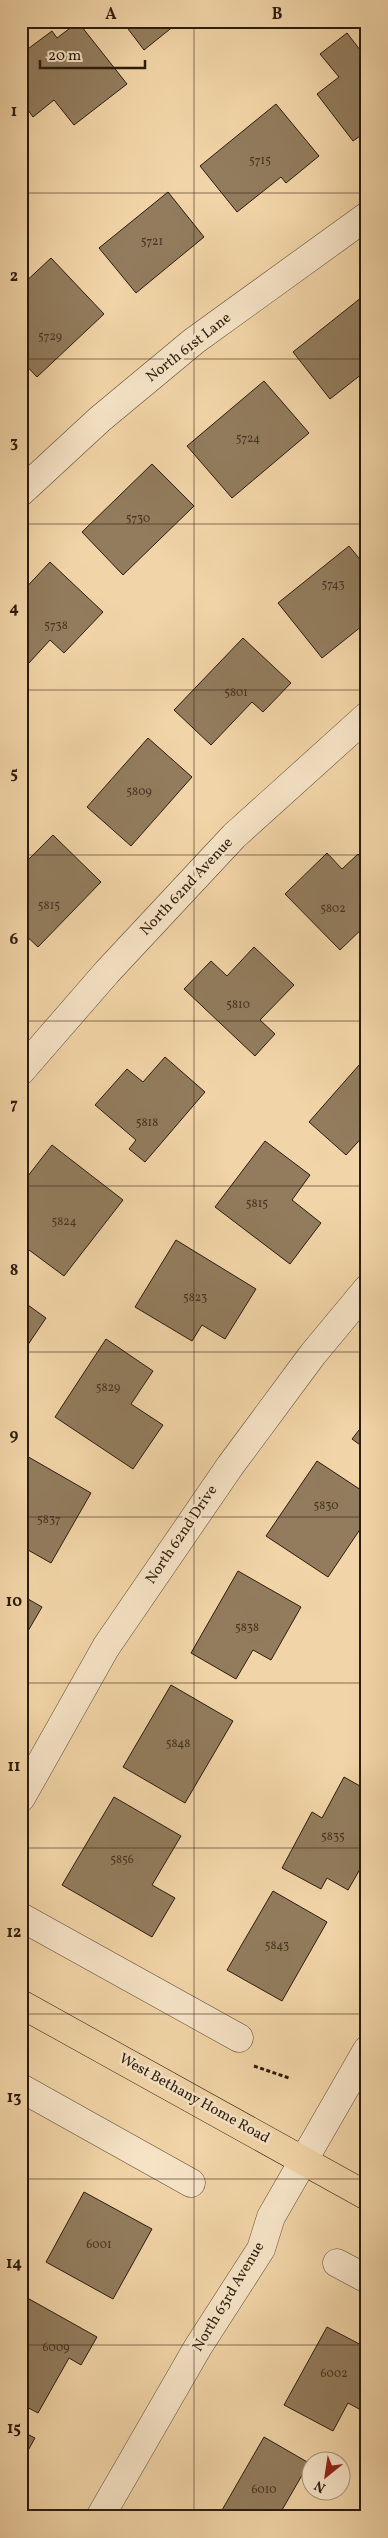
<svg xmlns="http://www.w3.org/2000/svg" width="388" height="2538" viewBox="0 0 388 2538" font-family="Vollkorn,serif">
<rect width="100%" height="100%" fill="#f1d4a7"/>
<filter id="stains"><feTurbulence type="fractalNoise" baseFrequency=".004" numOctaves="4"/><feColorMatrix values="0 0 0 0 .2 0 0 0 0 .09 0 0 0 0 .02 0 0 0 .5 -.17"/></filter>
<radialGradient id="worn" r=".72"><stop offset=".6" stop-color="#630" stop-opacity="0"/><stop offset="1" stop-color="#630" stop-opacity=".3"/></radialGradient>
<path fill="#927c5d" stroke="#2b1c0d" d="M 122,21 L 180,21 L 144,50 Z
M 78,22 L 127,84 L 74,125 L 54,100 L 33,117 L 21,100 L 21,54 L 52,31 L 57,38 Z
M 347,33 L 367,59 L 367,131 L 353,141 L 317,94 L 339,77 L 320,54 Z
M 276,104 L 319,156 L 286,183 L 281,177 L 237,212 L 200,166 Z
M 168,192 L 204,237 L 136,293 L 99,248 Z
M 51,258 L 104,314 L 37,377 L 21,360 L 21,286 Z
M 362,297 L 367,304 L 367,370 L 330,399 L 293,352 Z
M 264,381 L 309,433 L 232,498 L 187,446 Z
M 152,464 L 194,506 L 123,575 L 82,532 Z
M 349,546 L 367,568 L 367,622 L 322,658 L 278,603 Z
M 50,562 L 103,612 L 64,653 L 50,640 L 29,663 L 21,656 L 21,593 Z
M 243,638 L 291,683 L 263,712 L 252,702 L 211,745 L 174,710 Z
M 148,738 L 192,777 L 131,846 L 87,807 Z
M 53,835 L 101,882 L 38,947 L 21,931 L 21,867 Z
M 327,853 L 342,869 L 358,854 L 367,863 L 367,924 L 340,950 L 285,894 Z
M 254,947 L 294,985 L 260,1020 L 275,1034 L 255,1056 L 184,989 L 211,961 L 227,976 Z
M 367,1056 L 367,1132 L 346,1155 L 309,1122 Z
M 165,1057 L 205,1092 L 145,1162 L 129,1149 L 136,1140 L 95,1105 L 127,1069 L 143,1082 Z
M 265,1141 L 310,1175 L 292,1200 L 321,1223 L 290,1264 L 215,1207 Z
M 52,1145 L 123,1200 L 64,1276 L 21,1244 L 21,1185 Z
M 176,1240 L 256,1289 L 225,1339 L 202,1325 L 192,1341 L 135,1307 Z
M 21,1300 L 46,1318 L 21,1355 Z
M 106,1339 L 153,1371 L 131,1404 L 163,1425 L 133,1469 L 55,1417 Z
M 367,1420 L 367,1450 L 352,1439 Z
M 25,1455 L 91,1493 L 51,1563 L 21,1546 L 21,1463 Z
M 317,1461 L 367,1494 L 367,1519 L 328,1577 L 266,1536 Z
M 238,1571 L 301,1607 L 271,1660 L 253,1650 L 236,1679 L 191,1653 Z
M 21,1595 L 42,1607 L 21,1643 Z
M 171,1685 L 233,1721 L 185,1803 L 123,1767 Z
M 344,1777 L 367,1790 L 367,1857 L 348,1890 L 327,1878 L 321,1889 L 282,1868 L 312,1812 L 322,1818 Z
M 114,1797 L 181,1836 L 152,1885 L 175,1898 L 152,1937 L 62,1885 Z
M 273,1891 L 327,1922 L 282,2001 L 227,1970 Z
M 84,2192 L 152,2229 L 113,2299 L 46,2262 Z
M 22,2295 L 97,2337 L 81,2365 L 69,2358 L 38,2413 L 21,2404 Z
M 327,2327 L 367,2348 L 367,2400 L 361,2410 L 348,2403 L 333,2431 L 284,2405 Z
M 21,2431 L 35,2438 L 21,2463 Z
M 264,2437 L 309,2463 L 278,2517 L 218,2517 Z"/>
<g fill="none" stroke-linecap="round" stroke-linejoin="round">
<defs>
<path id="minor" d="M 21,492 L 100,419 L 194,341 L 367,216
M 21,1071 L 107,972 L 234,836 L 367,716
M 21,1798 L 106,1647 L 230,1466 L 313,1354 L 367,1289
M 21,1917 L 239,2038
M 21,2088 L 191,2183
M 337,2263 L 367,2279
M 100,2517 L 198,2347 L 261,2249 L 271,2217 L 367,2050"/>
<path id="major" d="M 21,2004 L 367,2196"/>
</defs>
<use href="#minor" stroke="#5c4a34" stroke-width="29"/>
<use href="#major" stroke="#2b1c0d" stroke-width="29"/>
<path stroke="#2b1c0d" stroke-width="3" stroke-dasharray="4 2.5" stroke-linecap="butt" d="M 254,2066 L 289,2078"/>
<use href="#minor" stroke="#f6e3c6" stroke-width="28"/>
<use href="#major" stroke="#f1d4a7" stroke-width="28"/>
</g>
<path fill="none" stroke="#2b1c0d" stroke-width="1" stroke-opacity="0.55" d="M 194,21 L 194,2517M 21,193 L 367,193M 21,359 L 367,359M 21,524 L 367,524M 21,690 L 367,690M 21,855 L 367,855M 21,1021 L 367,1021M 21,1186 L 367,1186M 21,1352 L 367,1352M 21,1517 L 367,1517M 21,1683 L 367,1683M 21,1848 L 367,1848M 21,2014 L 367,2014M 21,2179 L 367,2179M 21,2345 L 367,2345"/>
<g text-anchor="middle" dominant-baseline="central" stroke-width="5" stroke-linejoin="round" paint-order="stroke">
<g font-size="12" fill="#453421">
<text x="260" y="161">5715</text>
<text x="152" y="242">5721</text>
<text x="50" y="337">5729</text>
<text x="248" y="439">5724</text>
<text x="138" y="519">5730</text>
<text x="333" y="585">5743</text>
<text x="56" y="626">5738</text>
<text x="236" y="693">5801</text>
<text x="139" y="792">5809</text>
<text x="49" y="906">5815</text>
<text x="333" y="909">5802</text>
<text x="238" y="1005">5810</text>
<text x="147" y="1123">5818</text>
<text x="257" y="1204">5815</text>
<text x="64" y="1222">5824</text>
<text x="195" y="1298">5823</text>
<text x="108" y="1388">5829</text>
<text x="326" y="1506">5830</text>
<text x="49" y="1520">5837</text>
<text x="247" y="1628">5838</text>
<text x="178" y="1744">5848</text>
<text x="333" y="1837">5835</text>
<text x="122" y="1860">5856</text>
<text x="277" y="1946">5843</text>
<text x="99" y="2245">6001</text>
<text x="56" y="2348">6009</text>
<text x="334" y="2374">6002</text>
<text x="264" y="2490">6010</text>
</g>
<g font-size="15" fill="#2b1c0d" stroke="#f6e3c6">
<text transform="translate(189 348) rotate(-38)">North 61st Lane</text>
<text transform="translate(187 887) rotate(-47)">North 62nd Avenue</text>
<text transform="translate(182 1535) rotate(-56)">North 62nd Drive</text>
<text transform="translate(194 2099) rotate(29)">West Bethany Home Road</text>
<text transform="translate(229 2297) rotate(-59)">North 63rd Avenue</text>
</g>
</g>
<rect width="388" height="2538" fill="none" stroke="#f1d4a7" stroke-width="55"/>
<g transform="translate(326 2476) rotate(210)"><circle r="24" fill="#f6e3c6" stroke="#a5937c"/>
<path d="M0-4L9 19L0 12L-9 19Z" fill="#8f2418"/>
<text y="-8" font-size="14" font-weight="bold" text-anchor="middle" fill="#2b1c0d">N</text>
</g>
<path d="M40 60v8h105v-8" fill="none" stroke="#2b1c0d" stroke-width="2.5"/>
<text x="48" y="60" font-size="15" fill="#2b1c0d" stroke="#f6e3c6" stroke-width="4" paint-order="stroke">20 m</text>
<rect x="28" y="28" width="332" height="2482" fill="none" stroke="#2b1c0d" stroke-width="2"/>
<g font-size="16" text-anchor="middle" font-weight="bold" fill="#2b1c0d">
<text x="111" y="19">A</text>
<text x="277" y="19">B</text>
<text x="14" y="116">1</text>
<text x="14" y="281">2</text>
<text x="14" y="447">3</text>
<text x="14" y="613">4</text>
<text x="14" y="778">5</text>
<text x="14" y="944">6</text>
<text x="14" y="1109">7</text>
<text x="14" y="1275">8</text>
<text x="14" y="1440">9</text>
<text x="14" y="1606">10</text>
<text x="14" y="1771">11</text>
<text x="14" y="1937">12</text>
<text x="14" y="2102">13</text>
<text x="14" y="2268">14</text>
<text x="14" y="2433">15</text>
</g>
<rect width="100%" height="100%" filter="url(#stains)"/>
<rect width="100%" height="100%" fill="url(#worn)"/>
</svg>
